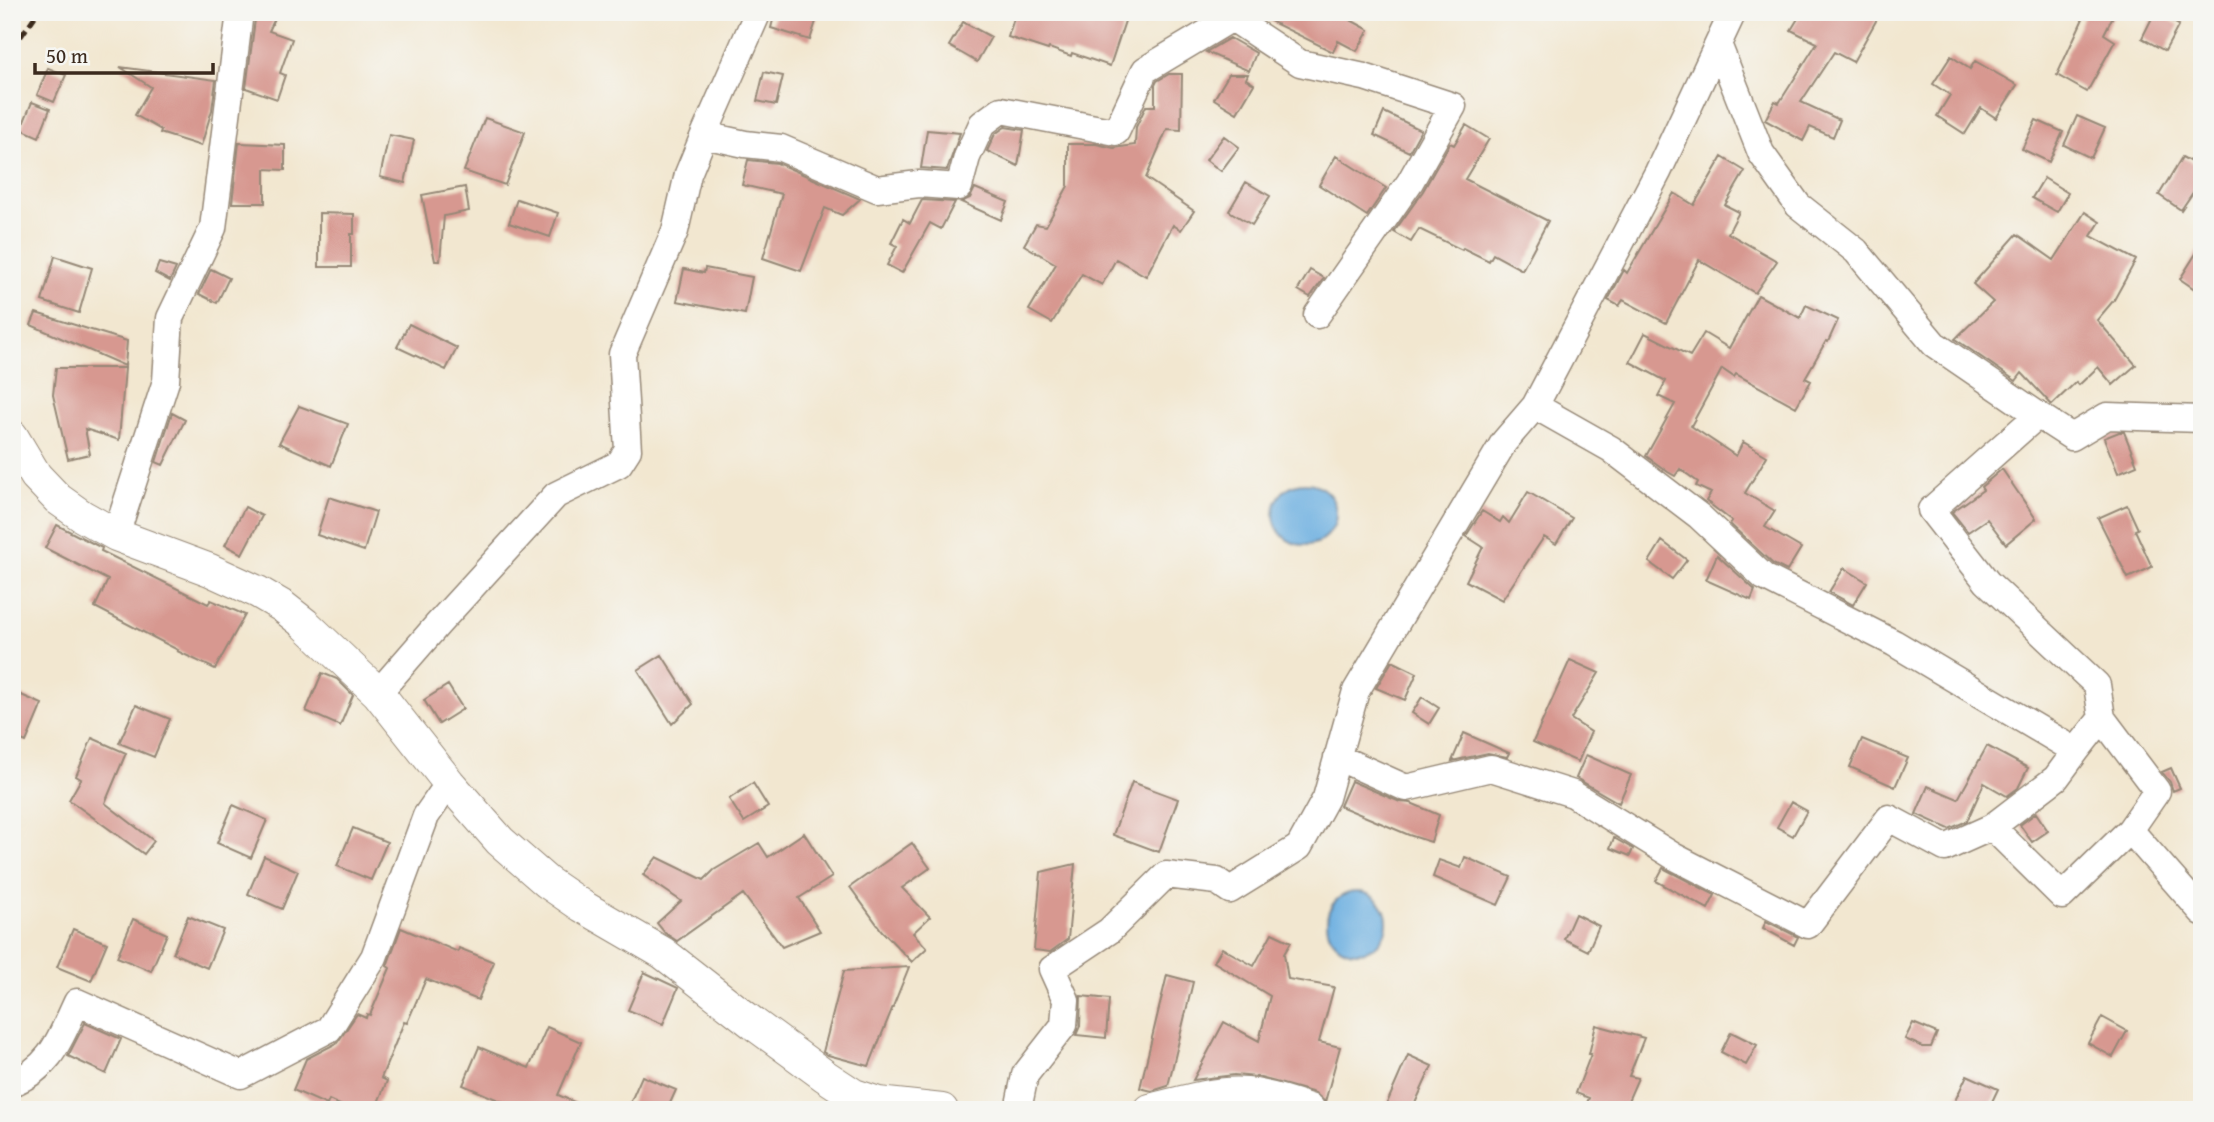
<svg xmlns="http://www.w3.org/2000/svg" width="2214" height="1122" viewBox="0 0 2214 1122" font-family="'Gentium Book Plus',serif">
<rect width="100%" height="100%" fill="#f6f6f2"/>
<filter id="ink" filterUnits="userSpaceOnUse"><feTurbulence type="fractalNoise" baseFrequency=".0143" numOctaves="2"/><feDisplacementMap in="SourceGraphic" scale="14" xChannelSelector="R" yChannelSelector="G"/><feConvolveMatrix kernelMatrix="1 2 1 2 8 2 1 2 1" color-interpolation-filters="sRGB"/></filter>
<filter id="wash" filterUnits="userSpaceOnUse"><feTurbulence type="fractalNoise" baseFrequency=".00686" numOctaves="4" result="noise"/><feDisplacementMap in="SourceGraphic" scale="28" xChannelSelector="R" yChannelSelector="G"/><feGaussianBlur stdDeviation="1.57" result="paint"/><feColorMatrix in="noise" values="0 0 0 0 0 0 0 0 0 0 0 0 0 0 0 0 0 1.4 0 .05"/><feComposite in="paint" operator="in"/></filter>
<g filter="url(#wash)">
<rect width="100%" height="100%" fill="#f2e7d0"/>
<path fill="#6baee0" stroke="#536c7f" stroke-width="2" d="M1274 514a31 31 0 1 1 62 0a31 31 0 1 1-62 0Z
M1327 922a30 30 0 1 1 60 0a30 30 0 1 1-60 0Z"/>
<g id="blocks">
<path fill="#d79890" d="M 256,12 L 278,12 L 269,31 L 292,39 L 280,73 L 285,75 L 277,99 L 246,88 Z
M 775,12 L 819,12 L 810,40 L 771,28 Z
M 1016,12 L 1128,12 L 1110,66 L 1072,53 L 1071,56 L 1049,48 L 1048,50 L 1008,37 Z
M 1252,12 L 1336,12 L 1369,30 L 1357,51 L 1338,41 L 1333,52 Z
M 1802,12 L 1881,12 L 1853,62 L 1834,52 L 1801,102 L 1840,120 L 1833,137 L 1810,127 L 1803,141 L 1765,120 L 1775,101 L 1779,103 L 1817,43 L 1791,30 Z
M 2086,12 L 2115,12 L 2104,34 L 2115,41 L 2087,92 L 2057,75 Z
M 2155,12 L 2179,25 L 2165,51 L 2142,38 Z
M 963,22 L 991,37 L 977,62 L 949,46 Z
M 1230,38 L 1256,53 L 1249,71 L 1206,52 Z
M 1951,56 L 1970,69 L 1975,61 L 2017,85 L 1996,118 L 1981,108 L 1965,134 L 1937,116 L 1950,95 L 1933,84 Z
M 120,67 L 216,80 L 212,110 L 201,146 L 160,133 L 161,130 L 135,115 L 151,87 Z
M 48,68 L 66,75 L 54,102 L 37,95 Z
M 764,72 L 783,76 L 776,105 L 757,101 Z
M 1169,74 L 1182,74 L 1181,130 L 1167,129 L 1146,178 L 1194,211 L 1181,230 L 1173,225 L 1146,276 L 1116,259 L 1102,285 L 1082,274 L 1052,323 L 1029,310 L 1056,264 L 1024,245 L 1036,224 L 1046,226 L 1068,186 L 1068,144 L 1096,144 L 1114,148 L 1135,145 L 1136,127 L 1146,106 L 1155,106 L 1155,85 L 1157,81 Z
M 1229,74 L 1248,74 L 1246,79 L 1254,84 L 1237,113 L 1214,99 Z
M 32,102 L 50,109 L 39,137 L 21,129 Z
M 1384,112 L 1421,130 L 1409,152 L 1374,135 Z
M 2077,116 L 2105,128 L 2091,158 L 2064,145 Z
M 485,118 L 525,132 L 505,185 L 464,171 Z
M 2036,120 L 2063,132 L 2049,162 L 2022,149 Z
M 1466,125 L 1489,139 L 1465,179 L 1548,221 L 1522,270 L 1493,254 L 1489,261 L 1463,248 L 1462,250 L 1419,229 L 1411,242 L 1394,232 L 1423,191 L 1450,143 L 1454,145 Z
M 1005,127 L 1024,130 L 1018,166 L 987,151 L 995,134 Z
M 927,130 L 960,133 L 947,170 L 921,168 Z
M 389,135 L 414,140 L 405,183 L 380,177 Z
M 1224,136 L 1239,147 L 1221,171 L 1206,160 Z
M 239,143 L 285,145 L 285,170 L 265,169 L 265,203 L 232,203 Z
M 1336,156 L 1386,188 L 1367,216 L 1319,185 Z
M 1722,157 L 1745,171 L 1725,205 L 1739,212 L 1728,233 L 1777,261 L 1755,293 L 1699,260 L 1666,323 L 1623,300 L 1619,306 L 1608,300 L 1624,270 L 1627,273 L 1674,193 L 1694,205 Z
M 2182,157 L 2202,168 L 2202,179 L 2181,210 L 2159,195 Z
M 748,160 L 777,163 L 860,199 L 842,215 L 825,208 L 801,271 L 763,258 L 782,194 L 742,185 Z
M 2044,178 L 2068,193 L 2057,212 L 2032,198 Z
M 1246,182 L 1270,196 L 1252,225 L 1229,211 Z
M 465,187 L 469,211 L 444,216 L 440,261 L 435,261 L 422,195 Z
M 975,188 L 1008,202 L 1001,220 L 961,202 L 970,198 Z
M 517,199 L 558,213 L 550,237 L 509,223 Z
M 922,200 L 955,202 L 941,229 L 930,223 L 902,273 L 887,265 L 897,246 L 891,243 L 903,219 L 910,223 Z
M 2085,212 L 2100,222 L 2091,236 L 2136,260 L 2114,300 L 2097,320 L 2136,365 L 2113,385 L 2098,367 L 2079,385 L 2076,382 L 2052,405 L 2022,373 L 2016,381 L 1955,339 L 1993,302 L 1973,284 L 2017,234 L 2054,260 Z
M 319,213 L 354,214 L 354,234 L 351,234 L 351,267 L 319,267 Z
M 2202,244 L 2202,294 L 2180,279 Z
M 55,256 L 92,268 L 79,313 L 42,301 Z
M 159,263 L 176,268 L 170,281 L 155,273 Z
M 705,268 L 752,277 L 745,314 L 677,301 L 684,269 L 704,273 Z
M 211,269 L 229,278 L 217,303 L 199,294 Z
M 1310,270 L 1324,278 L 1310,297 L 1298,290 Z
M 1758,295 L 1800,318 L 1806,305 L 1838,320 L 1828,342 L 1826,341 L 1805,378 L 1811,381 L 1796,407 L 1736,374 L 1734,377 L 1722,369 L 1691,426 L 1736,456 L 1743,442 L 1767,456 L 1745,493 L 1775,511 L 1765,527 L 1801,548 L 1787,571 L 1773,564 L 1730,524 L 1732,521 L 1706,501 L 1711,493 L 1696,486 L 1698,482 L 1680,469 L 1675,476 L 1668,472 L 1646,456 L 1675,404 L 1658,396 L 1666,381 L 1630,362 L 1645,333 L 1690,356 L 1704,333 L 1729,348 Z
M 36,313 L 127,341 L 125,366 L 31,325 Z
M 409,324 L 457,348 L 446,370 L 397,347 Z
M 56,368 L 125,368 L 119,440 L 85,429 L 90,454 L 68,459 L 53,395 Z
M 299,406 L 348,424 L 331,466 L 279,443 Z
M 172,413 L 185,420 L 163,465 L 156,462 Z
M 2119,432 L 2124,432 L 2137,465 L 2118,473 L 2104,438 Z
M 2002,469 L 2036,519 L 2006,544 L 1987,519 L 1968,532 L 1952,512 L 1983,490 L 1981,487 Z
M 1528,492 L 1572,518 L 1556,544 L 1544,537 L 1502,600 L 1466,581 L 1483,547 L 1466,536 L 1482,511 L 1500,522 L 1503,517 L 1509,523 Z
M 329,497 L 376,512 L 364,551 L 317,535 Z
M 2127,505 L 2138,529 L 2135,530 L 2152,567 L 2128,578 L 2098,518 Z
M 245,507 L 262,516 L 242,554 L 225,545 Z
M 57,525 L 102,548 L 101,551 L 208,604 L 211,600 L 245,615 L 215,669 L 177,651 L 178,650 L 95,607 L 108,580 L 45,548 Z
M 1662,541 L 1687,560 L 1672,579 L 1649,562 Z
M 1717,555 L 1755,590 L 1751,600 L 1706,580 Z
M 1844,568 L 1867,582 L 1853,605 L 1829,592 Z
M 662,655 L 693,704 L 672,724 L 638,670 Z
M 1570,660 L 1599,673 L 1571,719 L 1591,732 L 1578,762 L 1533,742 Z
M 1392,661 L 1417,673 L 1405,700 L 1376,688 Z
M 322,673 L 337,679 L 353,695 L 340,726 L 306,711 Z
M 448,685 L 463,709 L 439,724 L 424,700 Z
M 12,691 L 42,704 L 26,742 L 12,736 Z
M 1422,697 L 1439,708 L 1429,724 L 1412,713 Z
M 136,705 L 170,719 L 154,757 L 119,743 Z
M 1464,733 L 1509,753 L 1507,757 L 1488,753 L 1452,761 Z
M 92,738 L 126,753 L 105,803 L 154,841 L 144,854 L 69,800 L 81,779 L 76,776 Z
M 1862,739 L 1908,758 L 1895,787 L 1850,767 Z
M 1987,746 L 2028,768 L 2018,788 L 2007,796 L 1984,783 L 1967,821 L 1949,829 L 1916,814 L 1928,786 L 1958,799 Z
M 1586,755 L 1631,775 L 1619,803 L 1576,778 Z
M 2171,768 L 2180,788 L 2173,791 L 2170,782 L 2162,772 Z
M 1351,781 L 1400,802 L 1411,803 L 1439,815 L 1431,842 L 1409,835 L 1340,806 Z
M 1132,782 L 1178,799 L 1159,852 L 1113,835 Z
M 753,783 L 768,807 L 744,822 L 729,799 Z
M 1791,802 L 1807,811 L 1793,836 L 1777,827 Z
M 233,805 L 267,820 L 251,858 L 217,843 Z
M 2036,813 L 2048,831 L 2032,842 L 2020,825 Z
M 353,828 L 387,842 L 371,880 L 337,866 Z
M 804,833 L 832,877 L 799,898 L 820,931 L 782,947 L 743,894 L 677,941 L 665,933 L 657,923 L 681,901 L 643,875 L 657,857 L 704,880 L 714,870 L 759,843 L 768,857 Z
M 1614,838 L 1633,849 L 1630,856 L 1610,848 Z
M 912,843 L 930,868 L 902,888 L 930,917 L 913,933 L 927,948 L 912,962 L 882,931 L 850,887 Z
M 264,856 L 298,871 L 282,909 L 248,894 Z
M 1465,857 L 1511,877 L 1498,905 L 1433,877 L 1439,860 L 1461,868 Z
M 1075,864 L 1068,939 L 1050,952 L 1034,950 L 1041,872 Z
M 1663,868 L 1715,895 L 1708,909 L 1656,881 Z
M 1575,914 L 1599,926 L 1588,951 L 1564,939 Z
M 188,916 L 223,930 L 207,968 L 173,953 Z
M 133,919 L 167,934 L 151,971 L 117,957 Z
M 1766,921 L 1798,937 L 1794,945 L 1763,928 Z
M 401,928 L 458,952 L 459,948 L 494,962 L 478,1000 L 426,979 L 407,1023 L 404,1022 L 381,1078 L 387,1081 L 375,1110 L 351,1110 L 329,1100 L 327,1105 L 293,1090 L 306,1059 L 337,1043 L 357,1014 L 366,1018 L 367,1014 L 370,1015 L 390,968 L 387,966 Z
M 73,929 L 107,943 L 91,981 L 57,967 Z
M 1272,933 L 1291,942 L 1284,954 L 1288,979 L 1334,987 L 1319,1042 L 1340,1047 L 1325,1102 L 1315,1093 L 1257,1077 L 1234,1075 L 1193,1080 L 1224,1022 L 1259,1041 L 1270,996 L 1214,962 L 1222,948 L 1254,966 Z
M 909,967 L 869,1066 L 828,1055 L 823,1052 L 844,971 Z
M 644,972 L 678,988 L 663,1024 L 628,1010 Z
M 1167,975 L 1193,982 L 1168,1086 L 1152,1091 L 1140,1088 Z
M 1081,996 L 1109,999 L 1106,1038 L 1076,1035 L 1080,1026 Z
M 2102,1017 L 2127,1031 L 2113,1057 L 2088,1043 Z
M 85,1023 L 121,1039 L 106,1074 L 68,1056 Z
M 1913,1023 L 1937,1033 L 1931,1047 L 1923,1047 L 1905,1039 Z
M 1596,1025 L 1644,1038 L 1629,1076 L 1638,1078 L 1624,1110 L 1584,1110 L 1589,1098 L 1576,1093 L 1591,1054 L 1589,1054 Z
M 547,1027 L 581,1042 L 558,1095 L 592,1110 L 522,1110 L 463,1085 L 479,1047 L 529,1068 Z
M 1731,1032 L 1757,1045 L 1746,1065 L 1721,1052 Z
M 1408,1055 L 1432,1066 L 1412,1110 L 1384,1110 Z
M 1967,1075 L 1998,1089 L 1988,1110 L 1963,1110 L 1953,1105 Z
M 642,1076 L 676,1090 L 667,1110 L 627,1110 Z"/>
</g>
</g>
<g filter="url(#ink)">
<use href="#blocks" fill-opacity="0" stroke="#968877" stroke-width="2"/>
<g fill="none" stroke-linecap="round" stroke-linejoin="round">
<defs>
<path id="minor" d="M 1718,44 L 1761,153 L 1798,205 L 1856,251 L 1934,344 L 2038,415
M 704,135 L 745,144 L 781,148 L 877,189 L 919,184 L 959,187 L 967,157 L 982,124 L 1001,110 L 1116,132 L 1145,70 L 1232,18 L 1300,63 L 1364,77 L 1453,106 L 1410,182 L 1317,315
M 1535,406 L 1611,449 L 1699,516 L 1764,577 L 1894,643 L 2076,751 L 2102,718 L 2097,685 L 1987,582 L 1931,510 L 2038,415 L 2072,437 L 2107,416 L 2202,419
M 116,535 L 166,381 L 170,318 L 213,228 L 240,12
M 378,693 L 438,624 L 556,495 L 619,464 L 628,450 L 622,354 L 675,231 L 688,174 L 704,135 L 758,12
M 1337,757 L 1406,788 L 1491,768 L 1573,794 L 1675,857 L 1808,925 L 1889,818 L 1945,848 L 1992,827 L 2062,896 L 2130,830 L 2157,791 L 2102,718
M 1992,827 L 2056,778 L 2076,751
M 2130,830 L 2202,912
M 12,1083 C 52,1067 60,1038 77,1002 L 241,1075 L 329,1029 L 374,957 L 426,816 L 449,783
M 1018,1110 L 1025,1075 L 1064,1025 L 1066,1000 L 1052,969 L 1109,931 L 1166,875 L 1217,881 L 1230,890 L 1299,847 L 1326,798 L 1356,691 L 1504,442 L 1535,406 L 1658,172 L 1733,12"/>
<path id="tertiary" d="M 12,436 L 36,476 L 58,499 L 82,516 L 116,535 L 210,570 L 258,592 L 282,606 L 305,624 L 378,693 L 449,783 L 500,841 L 547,882 L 582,906 L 663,953 L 754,1024 L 825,1076 L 854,1095 L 878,1103 L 942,1110
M 1150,1110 C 1177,1103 1219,1091 1246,1094 C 1268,1096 1289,1103 1309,1110"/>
</defs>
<use href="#minor" stroke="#968877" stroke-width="29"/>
<use href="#tertiary" stroke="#968877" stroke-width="34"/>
<use href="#minor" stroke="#fff" stroke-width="26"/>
<use href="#tertiary" stroke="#fff" stroke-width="32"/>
<path stroke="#3b2a1e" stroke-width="5" stroke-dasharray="10 5" stroke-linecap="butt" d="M 12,49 L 38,12"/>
</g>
</g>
<rect width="2214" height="1122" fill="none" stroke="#f6f6f2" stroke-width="42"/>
<path d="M35 63v10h178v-10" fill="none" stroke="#3b2a1e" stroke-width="3.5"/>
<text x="46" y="63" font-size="21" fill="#3b2a1e" stroke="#f6f6f2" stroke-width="5" paint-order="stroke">50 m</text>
</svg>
